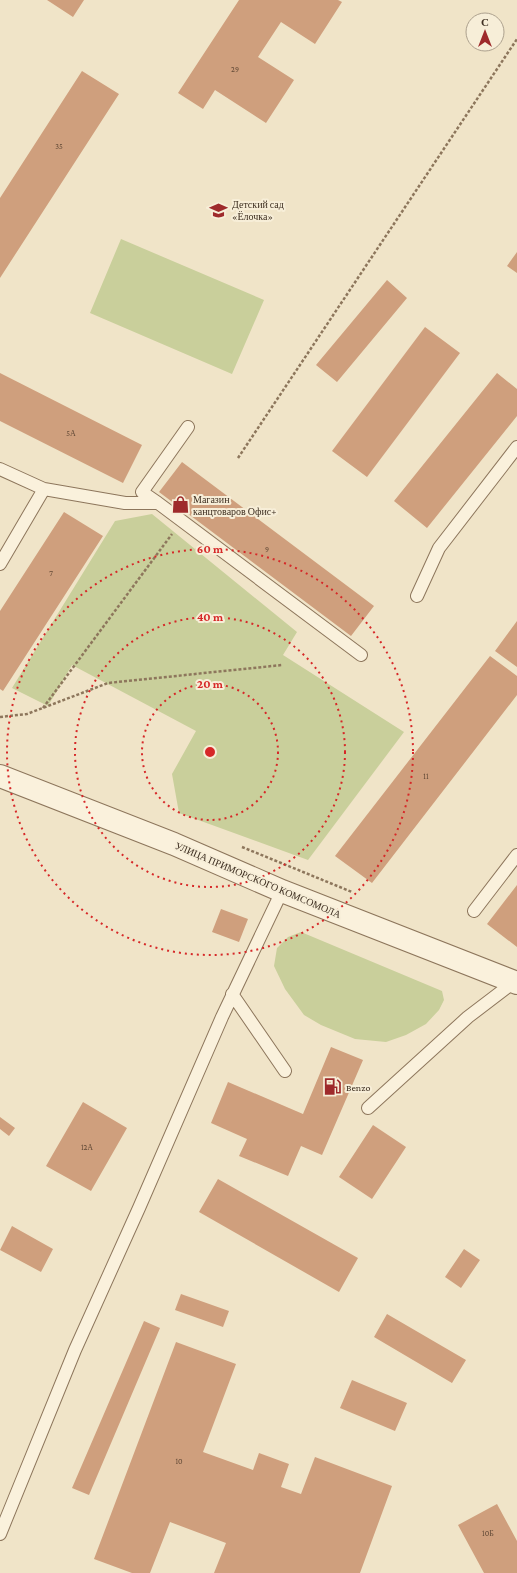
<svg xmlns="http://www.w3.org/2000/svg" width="517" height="1573" viewBox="0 0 517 1573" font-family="'Crimson Pro',serif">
<rect width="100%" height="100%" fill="#f0e4c8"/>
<path fill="#c9cf9b" d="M 121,239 L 264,300 L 232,374 L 90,313 Z
M 152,514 L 297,632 L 283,655 L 404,732 L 308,860 L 179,813 L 172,774 L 196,731 L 72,665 L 48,706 L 12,688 L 115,521 Z
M 301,932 L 442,991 L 444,1000 L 439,1010 L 426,1024 L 406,1035 L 386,1042 L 355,1039 L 321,1025 L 304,1015 L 285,989 L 274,966 L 277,948 L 288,937 Z"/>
<path fill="#cf9f7d" d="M 47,0 L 84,0 L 73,17 Z
M 239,0 L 338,0 L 342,2 L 315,44 L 281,22 L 258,57 L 294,80 L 266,123 L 215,90 L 203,109 L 178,93 Z
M 82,71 L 119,94 L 0,278 L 0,198 Z
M 517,252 L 517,273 L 507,266 Z
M 387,280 L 407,298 L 337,382 L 316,365 Z
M 425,327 L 460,353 L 367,477 L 332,451 Z
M 0,373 L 142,445 L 123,483 L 0,421 Z
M 497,373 L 517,389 L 517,416 L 427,528 L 394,501 Z
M 182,462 L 374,606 L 351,636 L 159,492 Z
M 64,512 L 103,536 L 3,691 L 0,689 L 0,611 Z
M 517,621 L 517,667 L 495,651 Z
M 490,656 L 517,676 L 517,695 L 372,883 L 335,856 Z
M 517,885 L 517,947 L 487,924 Z
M 221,909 L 248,919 L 239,942 L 212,932 Z
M 331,1047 L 363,1060 L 322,1155 L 301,1146 L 288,1176 L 239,1156 L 247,1139 L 211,1123 L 228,1082 L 303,1114 Z
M 83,1102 L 127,1128 L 91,1191 L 46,1166 Z
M 0,1117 L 15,1128 L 9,1136 L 0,1129 Z
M 373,1125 L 406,1147 L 372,1199 L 339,1177 Z
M 218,1179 L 358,1258 L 339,1292 L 199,1212 Z
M 12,1226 L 53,1249 L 41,1272 L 0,1250 Z
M 464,1249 L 480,1260 L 461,1288 L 445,1277 Z
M 181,1294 L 229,1311 L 223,1327 L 175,1310 Z
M 387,1314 L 466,1360 L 452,1383 L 374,1337 Z
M 144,1321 L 160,1328 L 89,1495 L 72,1488 Z
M 176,1342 L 236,1364 L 203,1452 L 253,1470 L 259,1453 L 289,1464 L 281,1487 L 301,1494 L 315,1457 L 392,1486 L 360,1573 L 214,1573 L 226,1543 L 170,1522 L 150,1573 L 132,1573 L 94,1559 Z
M 352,1380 L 407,1403 L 395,1431 L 340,1408 Z
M 497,1504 L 517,1541 L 517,1573 L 484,1573 L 458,1525 Z"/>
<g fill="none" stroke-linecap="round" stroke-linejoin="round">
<defs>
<path id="service" d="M 0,469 L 44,489 L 0,564
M 44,489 L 125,503 L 158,503 L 361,655
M 158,503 L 142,492 L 188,427
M 417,596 L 439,548 L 517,447
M 474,911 L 517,855
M 232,994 L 285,1071
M 368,1108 L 468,1017 L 514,982
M 0,1534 L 75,1350 L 139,1208 L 222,1017 L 282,891"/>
<path id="tertiary" d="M 0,776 L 174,844 L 282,891 L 517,983"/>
</defs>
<use href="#service" stroke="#8d765c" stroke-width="14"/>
<use href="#tertiary" stroke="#8d765c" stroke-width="24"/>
<path stroke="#8d765c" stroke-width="2.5" stroke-dasharray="3 2" stroke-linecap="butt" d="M 238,458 L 517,39
M 43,708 L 172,534
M 0,717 L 27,714 L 108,683 L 282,665
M 242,847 L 352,892"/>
<use href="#service" stroke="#faf1dc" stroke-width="12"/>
<use href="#tertiary" stroke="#faf1dc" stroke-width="22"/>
</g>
<g fill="none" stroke="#d62828" stroke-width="2" stroke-dasharray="2 4">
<circle cx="210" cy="752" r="68"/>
<circle cx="210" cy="752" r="135"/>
<circle cx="210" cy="752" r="203"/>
</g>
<defs>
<symbol id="school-bare" viewBox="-9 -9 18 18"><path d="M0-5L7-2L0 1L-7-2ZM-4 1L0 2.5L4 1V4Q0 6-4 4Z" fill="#9e2a2b" stroke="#f7eed8" stroke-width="2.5" paint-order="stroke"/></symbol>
<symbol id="shop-bare" viewBox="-9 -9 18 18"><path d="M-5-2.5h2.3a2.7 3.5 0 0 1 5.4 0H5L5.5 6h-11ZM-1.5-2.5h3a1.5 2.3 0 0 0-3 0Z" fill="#9e2a2b" stroke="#f7eed8" stroke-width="2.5" paint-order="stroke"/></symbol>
<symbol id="fuel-bare" viewBox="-9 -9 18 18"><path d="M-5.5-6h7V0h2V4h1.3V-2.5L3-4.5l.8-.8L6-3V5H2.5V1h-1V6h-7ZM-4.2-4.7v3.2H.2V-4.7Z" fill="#9e2a2b" stroke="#f7eed8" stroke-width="2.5" paint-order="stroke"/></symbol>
</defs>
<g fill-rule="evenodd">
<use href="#school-bare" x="206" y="198" width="25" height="25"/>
<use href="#shop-bare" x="168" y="492" width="25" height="25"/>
<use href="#fuel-bare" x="320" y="1074" width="25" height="25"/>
</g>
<g text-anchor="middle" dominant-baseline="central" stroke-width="4" stroke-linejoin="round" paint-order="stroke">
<g font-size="8" fill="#624a37">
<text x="235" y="69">29</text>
<text x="59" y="146">35</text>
<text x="71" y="433">5А</text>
<text x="267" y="549">9</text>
<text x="51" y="573">7</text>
<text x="426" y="776">11</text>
<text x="87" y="1147">12А</text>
<text x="179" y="1461">10</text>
<text x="488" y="1533">10Б</text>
</g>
<g font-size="10" fill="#3d2e20" stroke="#f7eed8" text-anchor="start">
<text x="232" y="204">Детский сад<tspan x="232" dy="12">«Ёлочка»</tspan></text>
<text x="193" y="499">Магазин<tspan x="193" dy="12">канцтоваров Офис+</tspan></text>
<text x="346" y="1087">Benzo</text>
</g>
<g font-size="10" fill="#3d2e20" stroke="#f7eed8">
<text transform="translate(258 880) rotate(23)">УЛИЦА ПРИМОРСКОГО КОМСОМОЛА</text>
</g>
</g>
<circle cx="210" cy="752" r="6" fill="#d62828" stroke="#f7eed8" stroke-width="2"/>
<g font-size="12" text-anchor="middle" font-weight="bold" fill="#d62828" stroke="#f7eed8" stroke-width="4" stroke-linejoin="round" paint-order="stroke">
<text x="210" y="553">60 m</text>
<text x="210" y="621">40 m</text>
<text x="210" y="688">20 m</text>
</g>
<g transform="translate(485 32)"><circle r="19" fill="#f7eed8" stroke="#ada18e"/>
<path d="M0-3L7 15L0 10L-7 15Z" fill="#9e2a2b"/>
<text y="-6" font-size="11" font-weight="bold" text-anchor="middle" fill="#3d2e20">С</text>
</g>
</svg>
